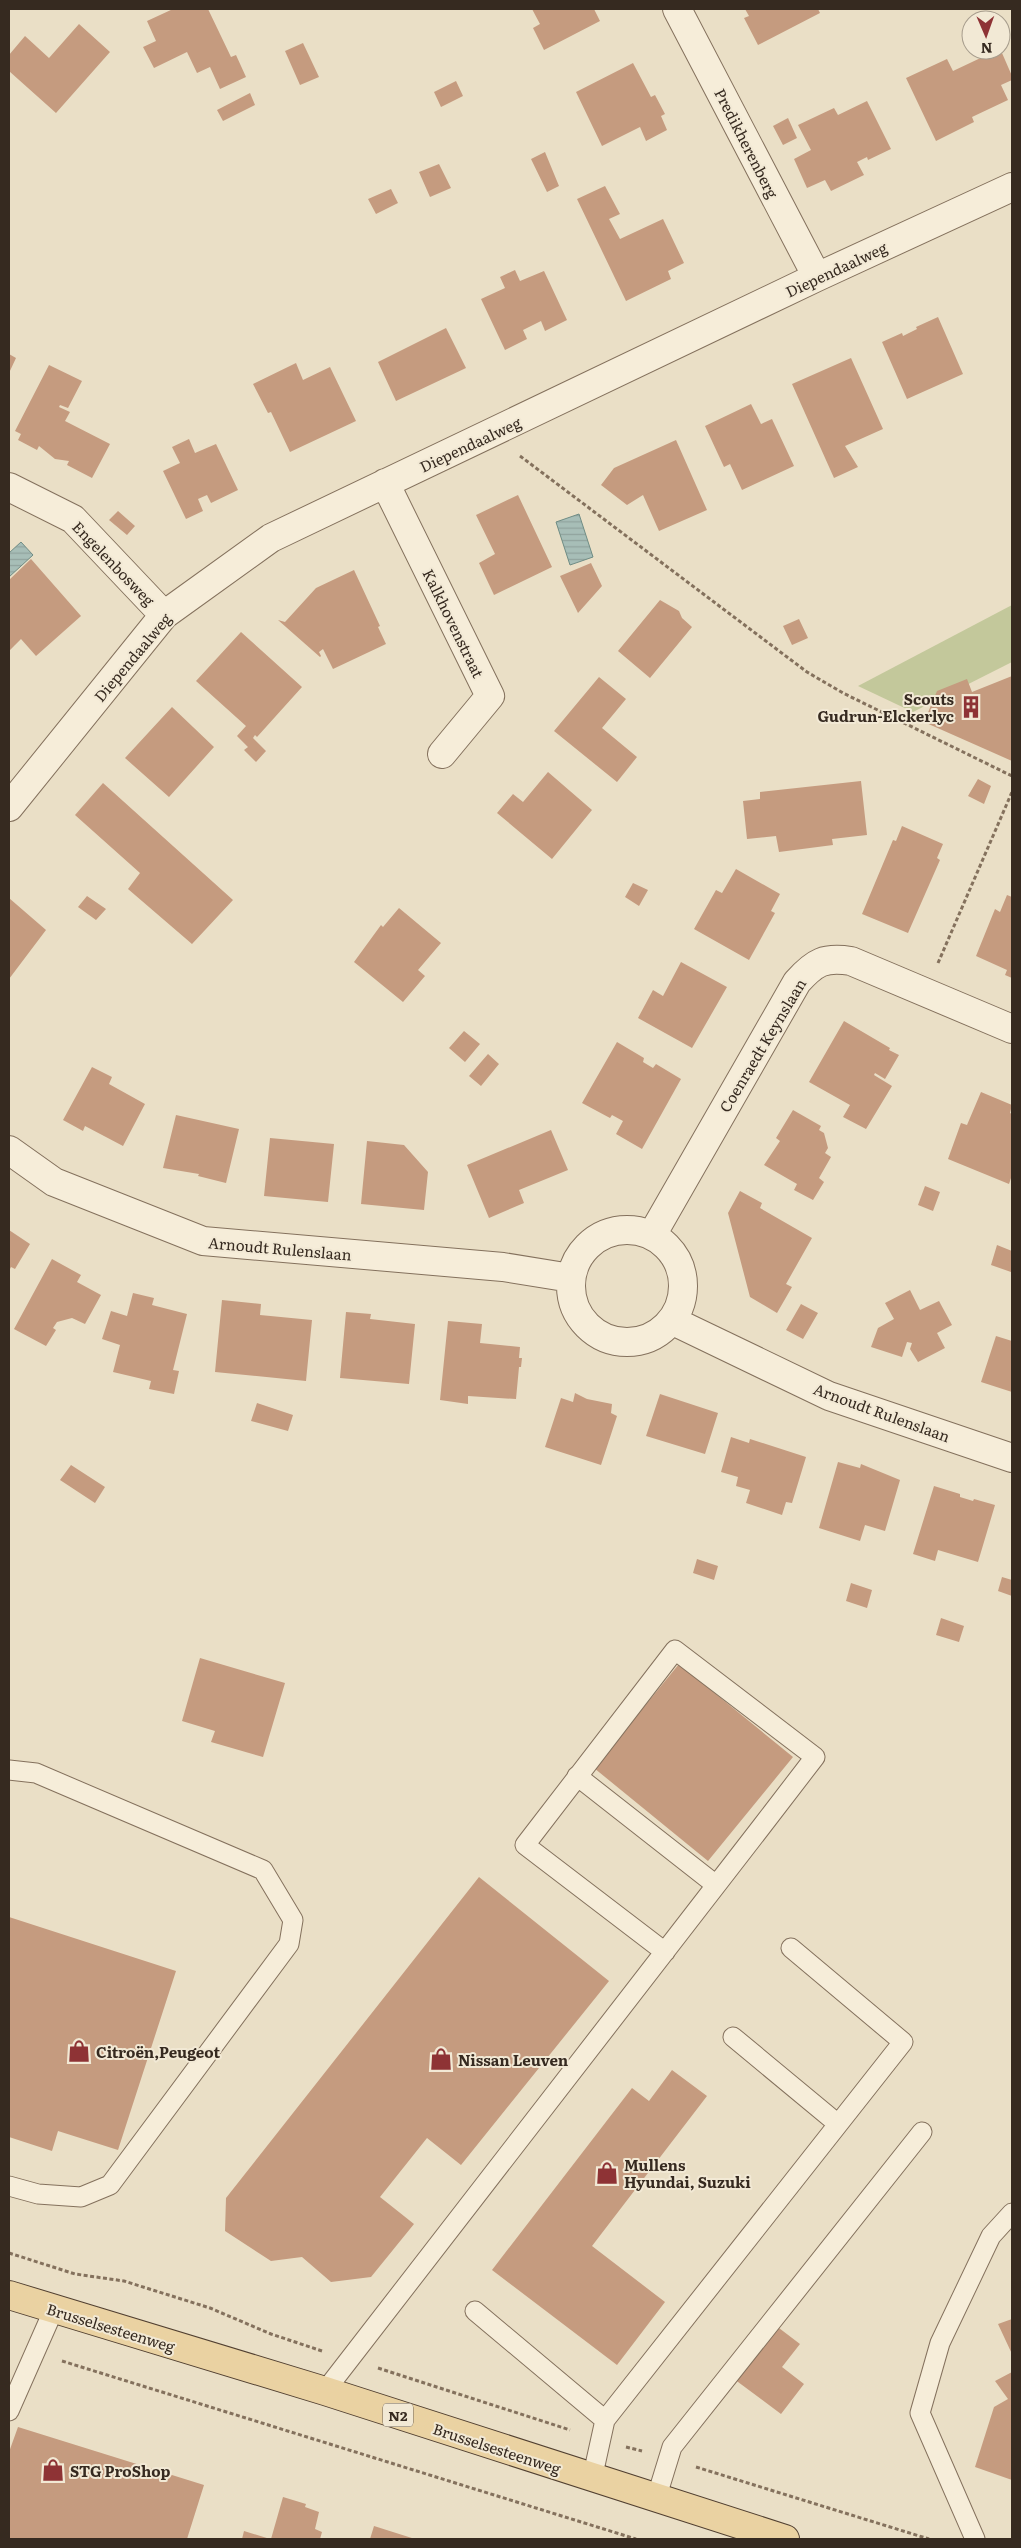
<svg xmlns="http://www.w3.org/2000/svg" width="1021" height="2548" viewBox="0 0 1021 2548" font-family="Literata,serif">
<defs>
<pattern id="water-rules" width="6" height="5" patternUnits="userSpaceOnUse" patternTransform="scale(1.25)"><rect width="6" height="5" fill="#a7beb7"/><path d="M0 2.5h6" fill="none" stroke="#90a39d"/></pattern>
</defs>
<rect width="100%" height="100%" fill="#eadfc6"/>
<path fill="#c3c89b" d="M 1012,605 L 1012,662 L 913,712 L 858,686 Z"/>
<path fill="url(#water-rules)" stroke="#6f8c84" d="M 579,514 L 593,557 L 570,565 L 556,522 Z
M 21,542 L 33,555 L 9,577 L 9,553 Z"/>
<path fill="#c59b7f" d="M 173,9 L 208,9 L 231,57 L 236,55 L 246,77 L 220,89 L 210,67 L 197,73 L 187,52 L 154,68 L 143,47 L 156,41 L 147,21 Z
M 532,9 L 594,9 L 600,21 L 544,50 L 533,28 L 540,24 Z
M 745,9 L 818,9 L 820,13 L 758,45 L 744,18 L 749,16 Z
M 79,24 L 110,52 L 56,113 L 9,71 L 9,55 L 25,36 L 49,58 Z
M 303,43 L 319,77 L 300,85 L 285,51 Z
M 1002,53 L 1012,76 L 1012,80 L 1001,85 L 1008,100 L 972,117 L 974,122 L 936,141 L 906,78 L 947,59 L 953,71 L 989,54 L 991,59 Z
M 633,63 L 651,97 L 655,95 L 665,114 L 661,116 L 667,130 L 646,141 L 640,127 L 602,146 L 576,92 Z
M 456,81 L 463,96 L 441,107 L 434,92 Z
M 250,93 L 255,105 L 223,121 L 217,110 Z
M 867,101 L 891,149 L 868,160 L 867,157 L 857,162 L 864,175 L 831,191 L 825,180 L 807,188 L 794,159 L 811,150 L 798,125 L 834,108 L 838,115 Z
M 788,118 L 797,138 L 783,145 L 773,126 Z
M 545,152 L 559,186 L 547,192 L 531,159 Z
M 439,164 L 451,188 L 430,197 L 419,172 Z
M 605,186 L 620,214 L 609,219 L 620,239 L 663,219 L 684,263 L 668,271 L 671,279 L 626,301 L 577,199 Z
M 391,189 L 398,203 L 376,214 L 368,199 Z
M 515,270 L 520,281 L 544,271 L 567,320 L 545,331 L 541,321 L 523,330 L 527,339 L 505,350 L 481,299 L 505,288 L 500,277 Z
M 938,317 L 963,374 L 907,399 L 882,342 L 902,333 L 903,336 L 917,329 L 916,327 Z
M 446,328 L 466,368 L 396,401 L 378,362 Z
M 9,354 L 16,358 L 9,373 Z
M 851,358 L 883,429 L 845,446 L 858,467 L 834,478 L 792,384 Z
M 296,363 L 303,380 L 330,367 L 356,421 L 290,452 L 271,412 L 268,413 L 253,384 Z
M 49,365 L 82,381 L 68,408 L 60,405 L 59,407 L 70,412 L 65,421 L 110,444 L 92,478 L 67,465 L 69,461 L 55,459 L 39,446 L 37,450 L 18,440 L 21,434 L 15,431 Z
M 751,404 L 761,424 L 772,419 L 794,466 L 742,490 L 730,464 L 724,467 L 705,426 Z
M 189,439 L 195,453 L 216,444 L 238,490 L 211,503 L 207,495 L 198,499 L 203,511 L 186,519 L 163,471 L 180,463 L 172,447 Z
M 676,440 L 707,510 L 659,531 L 643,495 L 627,505 L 601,485 L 614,468 Z
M 518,495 L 552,567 L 494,595 L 479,563 L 495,554 L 476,515 Z
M 118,511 L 135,526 L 127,535 L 109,520 Z
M 31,559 L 81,616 L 36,656 L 21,639 L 9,651 L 9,580 Z
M 591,563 L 602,586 L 578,613 L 560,576 Z
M 354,570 L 380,626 L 378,627 L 386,644 L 333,669 L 323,649 L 319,652 L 321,656 L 320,657 L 278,620 L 285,622 L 316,588 Z
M 660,600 L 679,611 L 682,618 L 692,627 L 650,678 L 618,651 Z
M 799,619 L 808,638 L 792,645 L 783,626 Z
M 241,632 L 302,687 L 257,737 L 255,735 L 253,738 L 266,751 L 256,762 L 244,750 L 248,747 L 237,736 L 246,726 L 196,681 Z
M 1012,676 L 1012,761 L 924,722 L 937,691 L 967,679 L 972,692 Z
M 599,677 L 626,699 L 602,728 L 637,757 L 617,782 L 554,731 Z
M 172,707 L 214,747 L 169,797 L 125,758 Z
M 548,772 L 592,810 L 552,859 L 497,813 L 513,794 L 523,802 Z
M 978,779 L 991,786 L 984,804 L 968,796 Z
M 861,781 L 867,835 L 832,839 L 833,845 L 779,852 L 776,836 L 747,839 L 743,801 L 760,799 L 760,792 Z
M 103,783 L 233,900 L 192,944 L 128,889 L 140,873 L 75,815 Z
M 902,826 L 943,844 L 937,858 L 940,860 L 908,933 L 862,914 L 893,840 L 896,841 Z
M 736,869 L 780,894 L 771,911 L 775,913 L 749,960 L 694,929 L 716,890 L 722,893 Z
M 633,883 L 648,890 L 639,906 L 625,897 Z
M 1007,895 L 1012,897 L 1012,978 L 1005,975 L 1007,970 L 976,956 L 995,909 L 1000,912 Z
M 87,896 L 106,909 L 96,920 L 78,907 Z
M 9,898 L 46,930 L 9,979 Z
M 399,908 L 441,943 L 418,970 L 425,976 L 403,1002 L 354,962 L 381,925 L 383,927 Z
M 681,962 L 727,987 L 692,1048 L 638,1018 L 653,990 L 663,996 Z
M 844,1021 L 890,1048 L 889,1050 L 899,1055 L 885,1079 L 875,1073 L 874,1075 L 892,1086 L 866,1129 L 843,1117 L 850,1105 L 809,1082 Z
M 464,1031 L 480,1044 L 465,1062 L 449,1048 Z
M 617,1042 L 644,1058 L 643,1062 L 653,1068 L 656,1064 L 681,1079 L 642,1149 L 616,1134 L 623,1121 L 612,1115 L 610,1118 L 582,1103 Z
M 488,1054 L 499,1064 L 481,1086 L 469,1076 Z
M 92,1067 L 112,1077 L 109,1084 L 145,1104 L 123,1146 L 85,1126 L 83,1131 L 63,1120 Z
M 981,1092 L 1012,1105 L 1010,1113 L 1012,1114 L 1012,1175 L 1009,1184 L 948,1159 L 961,1123 L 967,1125 Z
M 793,1110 L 821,1126 L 819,1130 L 824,1133 L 828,1148 L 825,1153 L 831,1157 L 819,1178 L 824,1182 L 813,1200 L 794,1190 L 797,1184 L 764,1165 L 780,1141 L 776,1138 Z
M 176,1115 L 239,1129 L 226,1183 L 198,1176 L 199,1174 L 163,1168 Z
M 551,1130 L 568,1170 L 519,1190 L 524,1203 L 489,1218 L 467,1165 Z
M 270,1138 L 334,1144 L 328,1202 L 264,1196 Z
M 367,1141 L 404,1145 L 428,1172 L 424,1210 L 361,1204 Z
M 925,1186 L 940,1192 L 933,1211 L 918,1205 Z
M 740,1191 L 762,1203 L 760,1208 L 812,1238 L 786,1284 L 792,1287 L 777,1313 L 750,1297 L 728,1213 Z
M 9,1230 L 30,1244 L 15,1269 L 11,1267 L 9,1271 Z
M 997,1245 L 1012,1251 L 1011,1272 L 991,1265 Z
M 52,1259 L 81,1275 L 77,1282 L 101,1295 L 85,1324 L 72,1318 L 57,1322 L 53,1328 L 56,1330 L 46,1346 L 14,1329 Z
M 910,1290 L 920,1310 L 939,1301 L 952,1325 L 937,1333 L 945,1348 L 918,1362 L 910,1349 L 912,1343 L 907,1342 L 902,1357 L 871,1347 L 878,1328 L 894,1319 L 885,1303 Z
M 133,1293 L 154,1298 L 152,1305 L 187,1314 L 173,1370 L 179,1371 L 174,1394 L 149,1389 L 151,1381 L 113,1372 L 120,1345 L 102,1339 L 111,1311 L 127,1316 Z
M 222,1300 L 261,1304 L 260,1315 L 312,1320 L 306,1381 L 215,1372 Z
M 801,1304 L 818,1313 L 803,1339 L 786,1330 Z
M 346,1312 L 371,1314 L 370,1319 L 415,1324 L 409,1384 L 340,1378 Z
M 448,1321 L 482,1324 L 480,1343 L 520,1347 L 519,1358 L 522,1358 L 521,1367 L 519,1367 L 516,1399 L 468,1396 L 468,1404 L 440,1400 Z
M 996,1336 L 1012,1341 L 1012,1392 L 981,1382 Z
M 575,1393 L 587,1399 L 612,1404 L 611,1413 L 617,1416 L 601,1465 L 545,1447 L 561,1398 L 573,1402 Z
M 660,1394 L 718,1413 L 705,1454 L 646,1436 Z
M 257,1403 L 293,1415 L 288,1431 L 251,1421 Z
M 731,1437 L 749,1443 L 750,1439 L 806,1457 L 792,1503 L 786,1502 L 782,1515 L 746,1503 L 750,1490 L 736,1486 L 738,1477 L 721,1472 Z
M 838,1462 L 860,1468 L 861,1464 L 900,1480 L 885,1531 L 865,1525 L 860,1541 L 819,1528 Z
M 71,1465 L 105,1487 L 95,1503 L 60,1480 Z
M 934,1486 L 960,1494 L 960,1497 L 973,1501 L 974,1499 L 995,1505 L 978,1562 L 938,1550 L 935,1561 L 913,1554 Z
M 697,1559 L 718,1566 L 714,1580 L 693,1573 Z
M 1002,1577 L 1012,1580 L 1012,1596 L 998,1591 Z
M 851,1583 L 872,1590 L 867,1608 L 846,1601 Z
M 941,1618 L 964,1626 L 959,1642 L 936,1635 Z
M 200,1658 L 285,1683 L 263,1757 L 211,1742 L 215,1731 L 182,1721 Z
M 679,1664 L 793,1757 L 708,1861 L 594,1768 Z
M 479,1877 L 609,1981 L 461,2165 L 427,2138 L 380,2197 L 414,2224 L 371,2277 L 331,2282 L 302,2257 L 271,2261 L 225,2231 L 226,2198 Z
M 9,1917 L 176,1971 L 118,2150 L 58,2131 L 52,2151 L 9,2137 Z
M 672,2070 L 707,2096 L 592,2246 L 665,2302 L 617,2365 L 492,2270 L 632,2088 L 649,2101 Z
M 1012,2319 L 1012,2354 L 998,2324 Z
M 775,2325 L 800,2344 L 782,2367 L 804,2384 L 781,2414 L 734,2379 Z
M 1012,2372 L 1012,2480 L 975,2467 L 994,2407 L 1008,2399 L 995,2381 Z
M 18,2427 L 204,2485 L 187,2539 L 9,2539 L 9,2452 Z
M 283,2497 L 306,2504 L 305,2507 L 319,2512 L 315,2529 L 322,2532 L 320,2539 L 271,2539 Z
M 374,2526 L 415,2539 L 370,2539 Z
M 244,2531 L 270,2539 L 242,2539 Z"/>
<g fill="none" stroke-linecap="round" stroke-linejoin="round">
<defs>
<path id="service" d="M 9,1770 L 36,1773 L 263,1870 L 293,1920 L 289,1944 L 110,2185 L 81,2197 L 38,2194 L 9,2186
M 577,1776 L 716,1885
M 733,2037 L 838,2124
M 475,2311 L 605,2420
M 325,2391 L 762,1826 L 815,1757 L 675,1650 L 525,1845 L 665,1952
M 9,2411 L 54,2309
M 592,2479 L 605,2420 L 903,2042 L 791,1948
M 656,2499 L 672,2447 L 922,2132
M 975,2539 L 920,2413 L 940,2343 L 991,2236 L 1012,2213"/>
<path id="minor" d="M 677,9 L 817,277
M 385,483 L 490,696 L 442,754
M 9,487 L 73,519 L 164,615
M 9,807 L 164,615 L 271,538 L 817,277 L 1012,187
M 9,1150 L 54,1182 L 203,1241 L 503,1267 L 571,1278
M571 1286a56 56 0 1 1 112 0a56 56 0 1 1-112 0Z
M 652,1235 L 797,982 C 815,962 824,957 851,961 L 1012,1029
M 673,1321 L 829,1396 L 1012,1458"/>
<path id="primary" d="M 9,2295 L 325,2391 L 785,2539"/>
</defs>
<use href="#service" stroke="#84715d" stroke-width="21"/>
<use href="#minor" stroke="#84715d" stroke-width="30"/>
<use href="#primary" stroke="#524031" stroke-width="30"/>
<path stroke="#84715d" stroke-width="3" stroke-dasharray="4 2.5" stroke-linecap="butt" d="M 520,456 L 807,672 L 843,693 L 1012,776
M 938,963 L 1012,792
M 9,2253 L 75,2274 L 124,2281 L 210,2308 L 271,2334 L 322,2351
M 62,2361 L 636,2539
M 378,2368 L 570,2430
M 626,2447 L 642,2451
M 696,2467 L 929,2539"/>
<use href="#service" stroke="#f6edd9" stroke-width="19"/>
<use href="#minor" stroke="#f6edd9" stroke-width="28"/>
<use href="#primary" stroke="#ead2a2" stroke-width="28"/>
</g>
<defs>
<symbol id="building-bare" viewBox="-9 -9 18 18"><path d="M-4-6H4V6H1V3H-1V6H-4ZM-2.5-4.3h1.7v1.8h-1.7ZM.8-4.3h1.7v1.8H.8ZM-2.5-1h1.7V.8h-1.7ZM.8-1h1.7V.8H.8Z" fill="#8e3335" stroke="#f2e9d5" stroke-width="2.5" paint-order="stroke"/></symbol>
<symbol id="shop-bare" viewBox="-9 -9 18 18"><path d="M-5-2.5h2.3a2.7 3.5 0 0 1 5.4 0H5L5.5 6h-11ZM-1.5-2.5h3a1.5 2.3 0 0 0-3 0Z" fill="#8e3335" stroke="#f2e9d5" stroke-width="2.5" paint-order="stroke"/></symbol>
</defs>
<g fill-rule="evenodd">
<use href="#building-bare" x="955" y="691" width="32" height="32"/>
<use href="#shop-bare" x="63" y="2035" width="32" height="32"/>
<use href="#shop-bare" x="425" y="2043" width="32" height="32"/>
<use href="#shop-bare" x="591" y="2157" width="32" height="32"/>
<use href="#shop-bare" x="37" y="2454" width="32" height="32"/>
</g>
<g text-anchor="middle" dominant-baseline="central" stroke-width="4" stroke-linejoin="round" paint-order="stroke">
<rect fill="#f2e9d5" stroke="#6e6356" stroke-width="1" x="383" y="2403.5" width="30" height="23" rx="4"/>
<g font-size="14" font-weight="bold" fill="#362a20">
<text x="398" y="2415">N2</text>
</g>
<g font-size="15" fill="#362a20" stroke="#f2e9d5">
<text transform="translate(747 143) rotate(63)">Predikherenberg</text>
<text transform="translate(836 269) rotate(-25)">Diependaalweg</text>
<text transform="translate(470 444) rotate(-25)">Diependaalweg</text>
<text transform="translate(114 563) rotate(46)">Engelenbosweg</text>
<text transform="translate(454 623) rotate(64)">Kalkhovenstraat</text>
<text transform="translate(132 657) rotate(-50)">Diependaalweg</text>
<text transform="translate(762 1045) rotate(-59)">Coenraedt Keynslaan</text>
<text transform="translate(280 1248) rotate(5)">Arnoudt Rulenslaan</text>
<text transform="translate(882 1412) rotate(20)">Arnoudt Rulenslaan</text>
<text transform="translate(111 2327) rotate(17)">Brusselsesteenweg</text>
<text transform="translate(497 2448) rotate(18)">Brusselsesteenweg</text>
</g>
<g font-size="15" font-weight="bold" fill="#362a20" stroke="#f2e9d5" text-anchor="start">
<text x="954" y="698" text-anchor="end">Scouts<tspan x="954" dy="17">Gudrun-Elckerlyc</tspan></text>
<text x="96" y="2051">Citroën,Peugeot</text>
<text x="458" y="2059">Nissan Leuven</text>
<text x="624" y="2164">Mullens<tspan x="624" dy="17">Hyundai, Suzuki</tspan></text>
<text x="70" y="2470">STG ProShop</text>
</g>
</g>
<rect width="1021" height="2548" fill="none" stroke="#362a20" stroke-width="20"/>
<g transform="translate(986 35) rotate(178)"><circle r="24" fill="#f2e9d5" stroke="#a79d8d"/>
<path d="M0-4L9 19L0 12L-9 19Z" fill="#8e3335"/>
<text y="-8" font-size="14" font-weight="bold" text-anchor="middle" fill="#362a20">N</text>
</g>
</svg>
